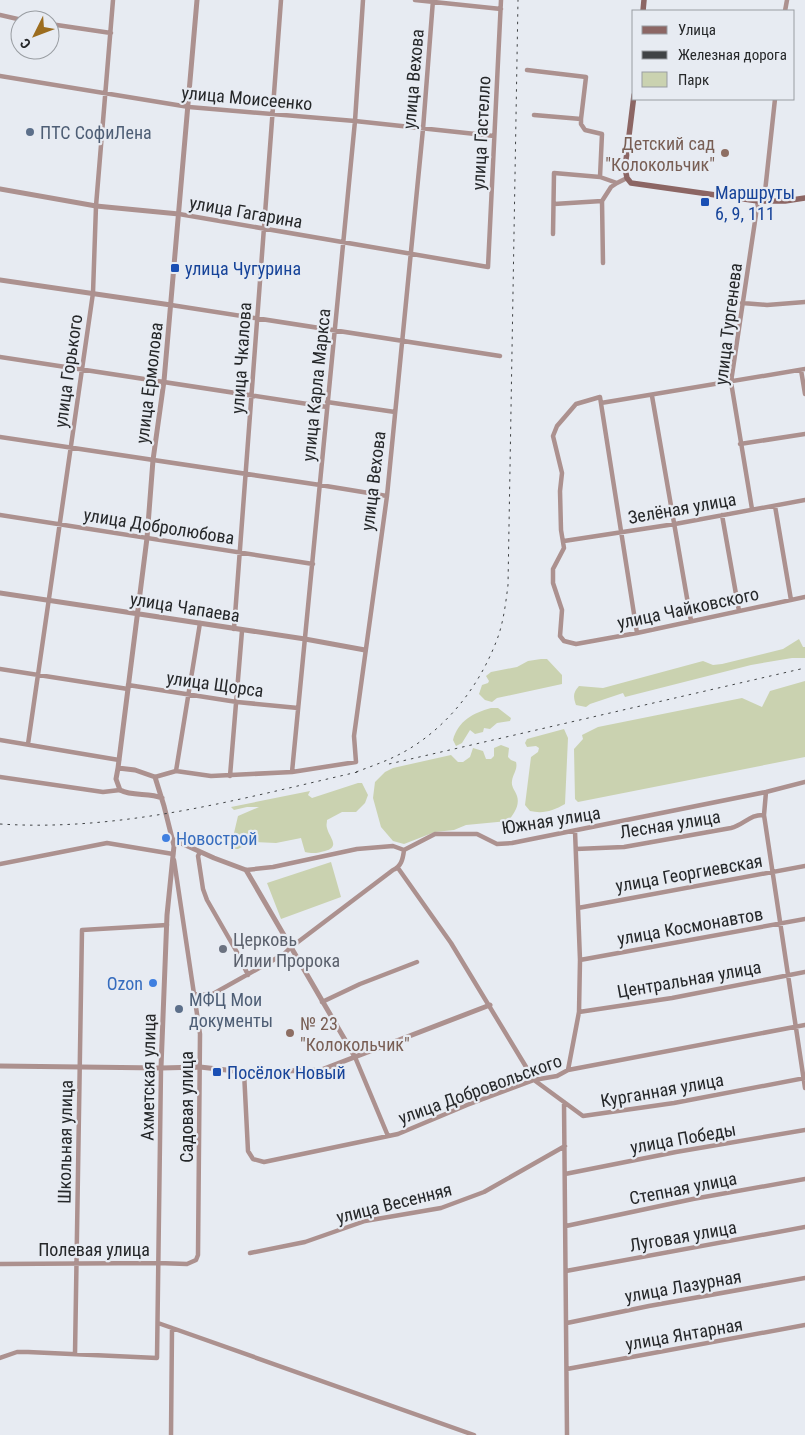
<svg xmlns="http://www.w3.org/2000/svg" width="805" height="1435" viewBox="0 0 805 1435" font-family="'Roboto Condensed',sans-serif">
<rect width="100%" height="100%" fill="#e7ebf2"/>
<path fill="#cad2b0" d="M 799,639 L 803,647 L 805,647 L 805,658 L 792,658 L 751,665 L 625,697 L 623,693 L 590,704 L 586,707 L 576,705 C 573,696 573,693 579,686 L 603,688 L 703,661 L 713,665 L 722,664 L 783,649 Z
M 541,659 L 547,659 L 562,675 L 562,684 L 497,698 L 492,702 L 485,700 L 479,694 L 482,685 L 488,683 L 489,681 L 486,676 L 491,672 L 517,667 L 528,661 Z
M 805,681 L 805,757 L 578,802 L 575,799 L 574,749 L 583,739 L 582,735 L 598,727 L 742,698 L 762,707 L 770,691 Z
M 491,708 L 498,708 L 511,718 L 510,721 L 497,723 L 490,729 L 484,728 L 483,732 L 475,734 L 470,730 L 462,743 L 456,746 L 453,740 C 458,721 473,713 491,708 Z
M 564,729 L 568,738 L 565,804 C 553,811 543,814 530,811 L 525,805 L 531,757 L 538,752 L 539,748 L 536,746 L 527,747 L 525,743 L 527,739 Z
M 501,745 L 509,748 L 508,757 L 511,760 L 516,762 C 518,769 513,774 512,781 C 511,787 515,790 517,796 C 520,805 514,814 508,821 L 466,825 L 454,830 L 435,832 L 404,844 L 393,841 L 381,827 L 373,798 L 375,782 L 385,772 L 393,768 L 451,755 L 458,762 L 463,762 L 470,757 L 473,748 L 483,751 L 486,759 L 491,759 L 494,756 L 494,748 Z
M 358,783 L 362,783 L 368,795 L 365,803 L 356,812 L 342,812 L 327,820 C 327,823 326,825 327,828 C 329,837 341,847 325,851 C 318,853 313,854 305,852 L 301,838 L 276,843 L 252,842 L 238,849 L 234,849 L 229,841 L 234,833 L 238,816 L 259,807 L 247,807 L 234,810 L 231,807 L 310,791 L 308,795 L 312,798 Z
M 331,862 L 341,897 L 281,919 L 267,883 Z"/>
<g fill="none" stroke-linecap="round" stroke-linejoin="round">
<path stroke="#ac918f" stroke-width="4.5" d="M 415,0 L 501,9
M 785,11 L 787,0
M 0,15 L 22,20
M 50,24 L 111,33
M 527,70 L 586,77 L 581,119
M 0,76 L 189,107 L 355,121 L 494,136
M 534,115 L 581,119 L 581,124 L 585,130 L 602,134 L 600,177
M 764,201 L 775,99
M 554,204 L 602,201
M 179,214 L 488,267 L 501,0
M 553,234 L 554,173 L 600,177 L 617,183 L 627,178
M 603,263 L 602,201 L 611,187 L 617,183
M 742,303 L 767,305 L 805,302
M 171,305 L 500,356
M 0,357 L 327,407
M 801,370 L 805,394
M 652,396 L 691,621
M 327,402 L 395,412
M 601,403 L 805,369
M 0,437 L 320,485 L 387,496
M 740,444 L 805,434
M 775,506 L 791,600
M 752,509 L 731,382 L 758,201
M 0,515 L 313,564
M 722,515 L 739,611
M 564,541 L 675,524 L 805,500
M 234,629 L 281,0
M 637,633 L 600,397 L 576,404 L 557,426 L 553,436 L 562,473 L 560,491 L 561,530 L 564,548 L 553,569 L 553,583 L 562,610 L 560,636 L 564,641 L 576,644 L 637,633 L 805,597
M 0,669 L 128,689
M 128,685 L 237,702 L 298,708
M 0,740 L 119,760
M 28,744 L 93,293 L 96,206 L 113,0
M 176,771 L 200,623
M 292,772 L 355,121 L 363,0
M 230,776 L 242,631
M 0,777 L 103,792 L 120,790
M 155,777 L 176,771 L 211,776 L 292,772 L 356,762 L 354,736 L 387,496 L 423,129 L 433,0
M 766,792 L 764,815 L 805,1088
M 576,849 L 624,847 L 731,828 C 744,825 750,814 764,815
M 200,852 L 198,856 L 203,889 L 207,900 L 238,954 L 248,975
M 0,864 L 107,843 L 173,854
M 398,868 L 451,943 L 534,1080 L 583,1116 L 674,1103 L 805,1078
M 246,870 L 273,867 L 357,849 L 393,846 L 404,850 L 435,834 L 477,834 L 497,844 L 512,843 L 766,792 L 805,782
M 578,908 L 805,866
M 580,960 L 805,919
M 195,994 L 211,995 L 284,954 L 290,948 L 393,870 C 401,867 403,859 404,850
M 322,1002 L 360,984 L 417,962
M 579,1012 L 672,998 L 805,972
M 355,1057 L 388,1136
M 568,1070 L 579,1012 L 580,960 L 575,831
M 244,1072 L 248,1151 L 253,1159 L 264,1162 L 398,1134 L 467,1105 L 534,1080 L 557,1076 L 568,1070 L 805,1025
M 564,1102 L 567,1435
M 565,1174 L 676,1152 L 805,1130
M 566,1226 L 693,1199 L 805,1179
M 250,1253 L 305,1242 L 365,1221 L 441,1208 L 484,1192 L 565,1146
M 0,1264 L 158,1263 L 187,1264 L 196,1260 L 198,1255 L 200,1034 L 174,860
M 566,1271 L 805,1227
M 158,1323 L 474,1435
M 567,1323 L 649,1306 L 805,1278
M 75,1354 L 82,930 L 167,925
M 0,1358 L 17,1352 L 28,1352 L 157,1358 L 161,1068
M 567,1369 L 805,1325
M 171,1435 L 172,1328"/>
<path stroke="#ac918f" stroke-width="5" d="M 0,189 L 96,206 L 179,214
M 0,280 L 171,305
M 0,593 L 305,639 L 365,650
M 118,768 L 147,538 L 153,460 L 164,381 L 197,0
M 172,839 L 214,858 L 246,870 L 355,1057
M 0,1066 L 161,1068 L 200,1067 L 244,1072 L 321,1070 L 490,1005
M 161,1068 L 167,915 L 174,846 L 164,806 L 155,777 L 135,770 L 118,768 L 116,779 L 120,790 C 133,797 149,792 162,798"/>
<path stroke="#8c6664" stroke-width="5.5" d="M 643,11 L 644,0
M 634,95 L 625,168 L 627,178 L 631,183 L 758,201 L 785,201 L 805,198"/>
<path stroke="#404345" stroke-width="1" stroke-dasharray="2.5 5" stroke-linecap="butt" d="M 389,764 L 805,668
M 356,772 C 372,766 387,761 402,753 C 448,728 482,683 499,634 C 504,618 506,601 508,585 L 518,0
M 0,824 C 124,832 243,798 362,771"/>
</g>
<g fill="#5c6f8a" stroke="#e7ebf2" stroke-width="2">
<circle cx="30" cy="132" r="5"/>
<circle cx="179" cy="1009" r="5"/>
</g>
<g fill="#8d6e63" stroke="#e7ebf2" stroke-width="2">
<circle cx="725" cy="153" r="5"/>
<circle cx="290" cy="1033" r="5"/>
</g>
<g fill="#1a4fb4" stroke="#e7ebf2" stroke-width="2">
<rect x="700" y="197" width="10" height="10" rx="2.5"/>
<rect x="170" y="263" width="10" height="10" rx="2.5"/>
<rect x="212" y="1067" width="10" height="10" rx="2.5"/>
</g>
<g fill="#3f7fe0" stroke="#e7ebf2" stroke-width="2">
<circle cx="166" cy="838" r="5"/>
<circle cx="153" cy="983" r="5"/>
</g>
<circle fill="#6b7280" stroke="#e7ebf2" stroke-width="2" cx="223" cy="949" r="5"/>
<g text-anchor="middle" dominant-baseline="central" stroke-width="4.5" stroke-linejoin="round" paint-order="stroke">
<g font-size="18" fill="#252729" stroke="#e7ebf2">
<text transform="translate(413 79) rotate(-85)">улица Вехова</text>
<text transform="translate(247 98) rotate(5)">улица Моисеенко</text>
<text transform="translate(481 133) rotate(-87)">улица Гастелло</text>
<text transform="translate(246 212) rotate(10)">улица Гагарина</text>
<text transform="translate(728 324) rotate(-83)">улица Тургенева</text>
<text transform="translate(241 358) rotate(-86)">улица Чкалова</text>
<text transform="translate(68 371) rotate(-82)">улица Горького</text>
<text transform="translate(149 383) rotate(-83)">улица Ермолова</text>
<text transform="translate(316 385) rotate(-84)">улица Карла Маркса</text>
<text transform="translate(373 481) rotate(-83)">улица Вехова</text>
<text transform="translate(682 508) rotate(-10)">Зелёная улица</text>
<text transform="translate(159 526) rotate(9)">улица Добролюбова</text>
<text transform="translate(185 607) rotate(9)">улица Чапаева</text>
<text transform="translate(688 608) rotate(-12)">улица Чайковского</text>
<text transform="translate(215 684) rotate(8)">улица Щорса</text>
<text transform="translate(551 820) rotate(-9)">Южная улица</text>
<text transform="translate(670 824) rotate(-9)">Лесная улица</text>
<text transform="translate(689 873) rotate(-10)">улица Георгиевская</text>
<text transform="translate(690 926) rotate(-10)">улица Космонавтов</text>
<text transform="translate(689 979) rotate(-10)">Центральная улица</text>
<text transform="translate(148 1077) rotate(-89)">Ахметская улица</text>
<text transform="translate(480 1089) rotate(-20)">улица Добровольского</text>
<text transform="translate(662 1090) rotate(-10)">Курганная улица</text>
<text transform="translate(186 1107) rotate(-90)">Садовая улица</text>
<text transform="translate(683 1138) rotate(-10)">улица Победы</text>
<text transform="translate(65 1142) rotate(-89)">Школьная улица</text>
<text transform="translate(683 1188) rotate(-11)">Степная улица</text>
<text transform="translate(394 1203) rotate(-14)">улица Весенняя</text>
<text transform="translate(683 1236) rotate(-10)">Луговая улица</text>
<text x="94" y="1249">Полевая улица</text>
<text transform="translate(683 1286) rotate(-10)">улица Лазурная</text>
<text transform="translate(684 1334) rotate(-10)">улица Янтарная</text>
</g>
<g font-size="18" fill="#4e5e75" stroke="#e7ebf2" text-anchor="start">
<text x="40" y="132">ПТС СофиЛена</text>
<text x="189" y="999">МФЦ Мои<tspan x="189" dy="21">документы</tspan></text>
</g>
<g font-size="18" fill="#785e54" stroke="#e7ebf2" text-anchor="end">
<text x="715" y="143">Детский сад<tspan x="715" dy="21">"Колокольчик"</tspan></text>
<text x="300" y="1023" text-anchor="start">№ 23<tspan x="300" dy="21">"Колокольчик"</tspan></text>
</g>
<g font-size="18" fill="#164399" stroke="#e7ebf2" text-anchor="start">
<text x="715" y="192">Маршруты<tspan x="715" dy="21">6, 9, 111</tspan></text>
<text x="185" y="268">улица Чугурина</text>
<text x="227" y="1072">Посёлок Новый</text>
</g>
<g font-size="18" fill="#366cbe" stroke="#e7ebf2" text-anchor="start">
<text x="176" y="838">Новострой</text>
<text x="143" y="983" text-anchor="end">Ozon</text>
</g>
<g font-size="18" fill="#5b616d" stroke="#e7ebf2" text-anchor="start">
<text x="233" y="939">Церковь<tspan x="233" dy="21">Илии Пророка</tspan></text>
</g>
</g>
<rect x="632" y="10" width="162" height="90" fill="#e7ebf2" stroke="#999da2"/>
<rect x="642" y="26" width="25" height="8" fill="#8c6664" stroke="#999da2"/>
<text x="678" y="35" font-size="15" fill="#252729">Улица</text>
<rect x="642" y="51" width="25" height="8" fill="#404345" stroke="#999da2"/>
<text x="678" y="60" font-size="15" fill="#252729">Железная дорога</text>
<rect x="642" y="72" width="25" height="15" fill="#cad2b0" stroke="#999da2"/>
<text x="678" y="85" font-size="15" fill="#252729">Парк</text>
<g transform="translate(35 35) rotate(228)"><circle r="24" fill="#e7ebf2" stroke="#999da2"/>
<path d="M0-4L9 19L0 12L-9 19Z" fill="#9c6d1f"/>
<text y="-8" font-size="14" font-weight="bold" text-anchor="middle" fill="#252729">С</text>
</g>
</svg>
